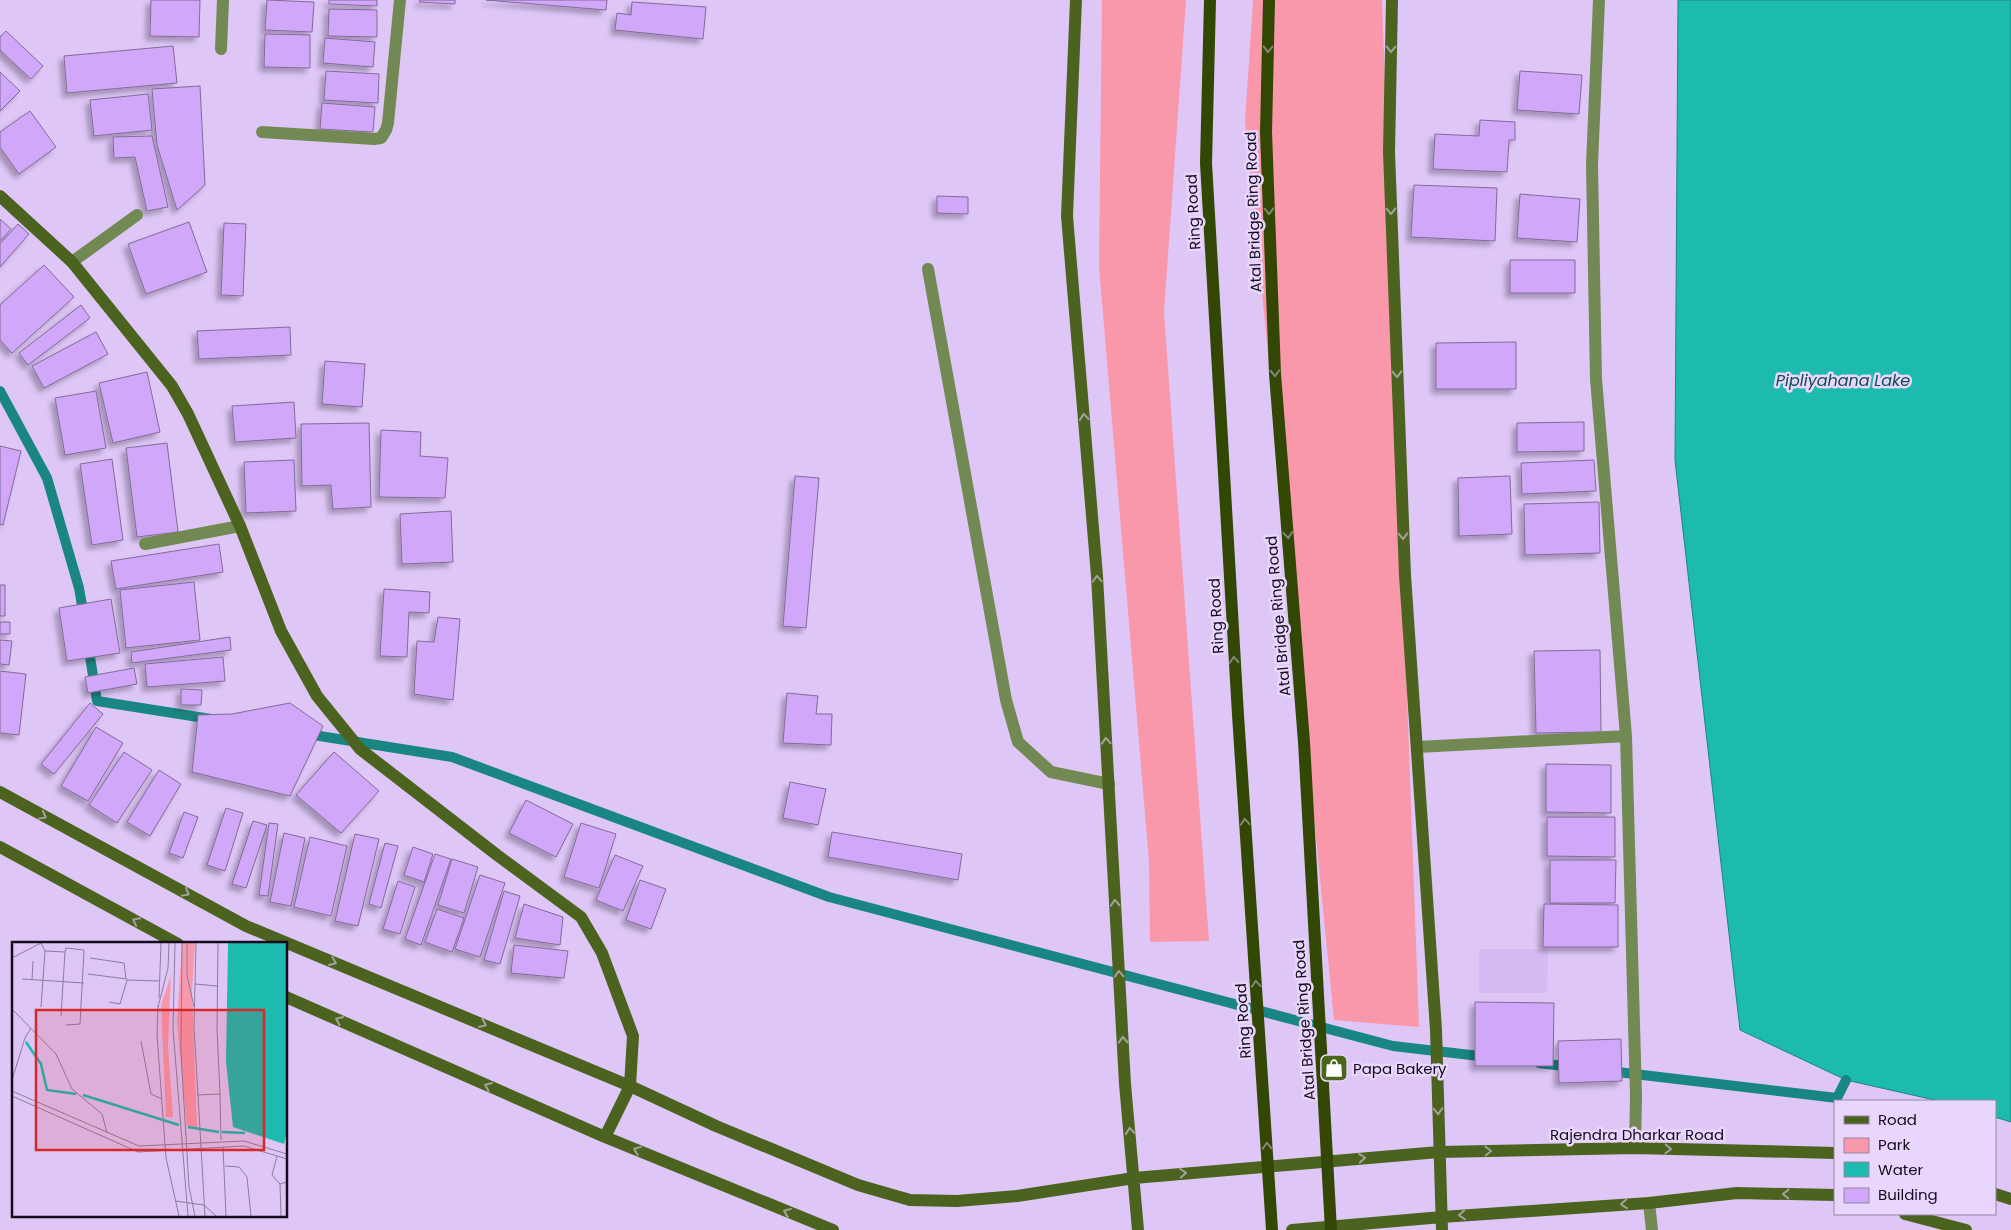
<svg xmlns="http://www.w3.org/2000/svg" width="2011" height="1230" viewBox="0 0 2011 1230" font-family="Poppins,sans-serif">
<defs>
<filter id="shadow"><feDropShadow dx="-4.5" dy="4.5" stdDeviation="2.5" flood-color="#0004"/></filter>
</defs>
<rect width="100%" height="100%" fill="#dec7f7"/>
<path fill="#d5bbf2" d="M 1479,949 L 1548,949 L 1547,993 L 1479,993 Z"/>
<path fill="#f997ab" d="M 1102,0 L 1186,0 L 1164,312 L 1209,941 L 1150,942 L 1149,861 L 1099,267 Z
M 1253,0 L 1382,0 L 1419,1027 L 1334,1020 L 1245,121 Z"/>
<path fill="#1cbaaf" stroke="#1a8683" d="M 1678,0 L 2011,0 L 2011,1122 L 1995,1117 L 1995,1101 L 1939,1101 L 1846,1080 L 1740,1030 L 1675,460 Z"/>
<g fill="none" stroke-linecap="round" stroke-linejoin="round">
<path stroke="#1a8683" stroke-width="10" d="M 0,391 L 47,478 L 79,588 L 84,617
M 88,644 L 97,701 L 211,719
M 307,734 L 452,757 L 829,897 L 1393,1046 L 1488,1057
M 1539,1063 L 1572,1067
M 1609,1071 L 1837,1098 L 1846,1080"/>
</g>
<path fill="#d0a7f9" stroke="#816b97" filter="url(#shadow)" d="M 151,0 L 200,0 L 199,37 L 150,36 Z
M 267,0 L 314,2 L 312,32 L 265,30 Z
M 329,0 L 377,0 L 377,6 L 329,4 Z
M 420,0 L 455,0 L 455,4 L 419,2 Z
M 486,0 L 607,0 L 606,10 Z
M 632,2 L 706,7 L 703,39 L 615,30 L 617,13 L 631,15 Z
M 329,9 L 377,10 L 377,37 L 328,36 Z
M 6,31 L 43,66 L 31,79 L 0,50 L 0,37 Z
M 265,34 L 310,35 L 310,68 L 264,67 Z
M 325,38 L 375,42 L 373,67 L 323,63 Z
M 173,46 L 177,83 L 67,93 L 64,56 Z
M 326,71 L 379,74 L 378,103 L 324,100 Z
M 1520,71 L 1582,75 L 1579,114 L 1517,110 Z
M 0,72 L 20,91 L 0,111 Z
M 200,86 L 205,185 L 177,210 L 157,145 L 152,89 Z
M 148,94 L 152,130 L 94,136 L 90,100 Z
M 322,103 L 375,107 L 373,132 L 320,129 Z
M 30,111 L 56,147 L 19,174 L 0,147 L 0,132 Z
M 1480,120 L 1515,122 L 1515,140 L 1509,140 L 1507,172 L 1433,169 L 1435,134 L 1479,136 Z
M 152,136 L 168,207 L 147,211 L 135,157 L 114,158 L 113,137 Z
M 1414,185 L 1497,188 L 1495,241 L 1411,237 Z
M 1520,194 L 1580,199 L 1577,242 L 1517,238 Z
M 937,196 L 968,197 L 968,214 L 937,213 Z
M 0,219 L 11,229 L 0,241 Z
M 189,222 L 207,272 L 146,294 L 128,244 Z
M 224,223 L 246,224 L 243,296 L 221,295 Z
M 18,224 L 29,234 L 0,267 L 0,244 Z
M 1510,260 L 1575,260 L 1575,293 L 1510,293 Z
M 44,265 L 74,297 L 12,353 L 0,340 L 0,305 Z
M 81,305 L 90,318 L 28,365 L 19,353 Z
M 290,327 L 291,355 L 199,359 L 197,331 Z
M 96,332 L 108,354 L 44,388 L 32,366 Z
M 1516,342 L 1516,389 L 1436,389 L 1436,343 Z
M 325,361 L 365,364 L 362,407 L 322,404 Z
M 147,372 L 160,432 L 113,443 L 99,383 Z
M 96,391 L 106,448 L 65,455 L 55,398 Z
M 294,402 L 296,438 L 235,442 L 232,406 Z
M 1584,422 L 1584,451 L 1517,452 L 1517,423 Z
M 369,423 L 371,507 L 333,509 L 331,485 L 302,486 L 301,424 Z
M 381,430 L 421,432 L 420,456 L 448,458 L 445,498 L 379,497 Z
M 167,443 L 178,532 L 137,537 L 126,448 Z
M 0,446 L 21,451 L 3,525 L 0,524 Z
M 112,459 L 123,540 L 92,545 L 80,464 Z
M 294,460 L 296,511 L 246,513 L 244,462 Z
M 1594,460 L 1596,491 L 1522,494 L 1521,463 Z
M 795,476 L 819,478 L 806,628 L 783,626 Z
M 1510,476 L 1512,534 L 1459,536 L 1458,478 Z
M 1599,502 L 1600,553 L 1525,555 L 1524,504 Z
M 451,511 L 453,562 L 402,564 L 400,514 Z
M 219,544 L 223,572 L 116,589 L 111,561 Z
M 194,582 L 200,640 L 126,648 L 120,590 Z
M 0,585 L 5,585 L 5,616 L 0,616 Z
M 384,589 L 430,592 L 429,613 L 409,612 L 407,657 L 380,656 Z
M 111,599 L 120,653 L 67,661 L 59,608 Z
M 438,617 L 460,619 L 453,700 L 414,694 L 417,641 L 434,642 Z
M 0,622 L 10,622 L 10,634 L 0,634 Z
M 230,637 L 231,650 L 132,663 L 131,652 Z
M 0,640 L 12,641 L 9,665 L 0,664 Z
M 1600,650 L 1601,732 L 1536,733 L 1534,651 Z
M 223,657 L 225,681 L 147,687 L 145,664 Z
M 134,668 L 137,684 L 88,693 L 85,677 Z
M 0,671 L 26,674 L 19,735 L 0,733 Z
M 181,689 L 202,690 L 201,705 L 181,705 Z
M 787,693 L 818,696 L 816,714 L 832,714 L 831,745 L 783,743 Z
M 90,703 L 103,714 L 54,774 L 41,764 Z
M 290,703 L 323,726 L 290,796 L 192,772 L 198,715 L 232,714 Z
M 96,727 L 123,743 L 88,801 L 61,786 Z
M 124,752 L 152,770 L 117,823 L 89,805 Z
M 334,752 L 379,791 L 341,833 L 296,795 Z
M 1546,764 L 1611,765 L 1611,813 L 1546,812 Z
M 159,770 L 181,784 L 150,836 L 127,822 Z
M 790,782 L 826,789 L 818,825 L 783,818 Z
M 526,800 L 573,824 L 556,857 L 509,833 Z
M 226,808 L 243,813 L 225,871 L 207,865 Z
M 184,812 L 198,817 L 183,858 L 169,853 Z
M 1547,817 L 1615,817 L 1615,857 L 1547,856 Z
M 253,821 L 267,825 L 246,888 L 232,884 Z
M 269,823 L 278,824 L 268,896 L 259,895 Z
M 581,823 L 616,834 L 599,888 L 564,877 Z
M 832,832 L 962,854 L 958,880 L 828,857 Z
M 284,833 L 305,838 L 291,906 L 270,902 Z
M 355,834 L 379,839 L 358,926 L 335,921 Z
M 310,837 L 347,846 L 331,916 L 294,907 Z
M 385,843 L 398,846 L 381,908 L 369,904 Z
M 413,847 L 433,854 L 424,882 L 404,875 Z
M 435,854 L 451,859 L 421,945 L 405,939 Z
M 615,855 L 643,866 L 623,911 L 596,900 Z
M 452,859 L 478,867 L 464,913 L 438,905 Z
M 1550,860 L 1616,860 L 1615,903 L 1550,903 Z
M 480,875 L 505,883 L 480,957 L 455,949 Z
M 640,880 L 666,889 L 651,929 L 626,920 Z
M 398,881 L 415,887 L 400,934 L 383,929 Z
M 504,891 L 520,896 L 500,964 L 484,960 Z
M 524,904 L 563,917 L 560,945 L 515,938 Z
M 1544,904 L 1618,905 L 1618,947 L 1543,947 Z
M 437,909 L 464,918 L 452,952 L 425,942 Z
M 514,945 L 568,951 L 564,978 L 511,973 Z
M 1475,1002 L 1554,1003 L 1553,1066 L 1475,1066 Z
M 1621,1039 L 1622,1081 L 1559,1083 L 1558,1041 Z"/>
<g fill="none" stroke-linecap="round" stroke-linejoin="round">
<path stroke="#738953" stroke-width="12" d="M 145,544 L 240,526"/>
<path stroke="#738953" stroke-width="12" d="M 1599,0 L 1592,165 L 1596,379 L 1626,736
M 221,49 L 223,0
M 262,132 L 374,139 L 381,138 L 386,130 L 388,123 L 400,0
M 72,262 L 137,215
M 928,269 L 1006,700 L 1018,742 L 1051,772 L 1109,784
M 1418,747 L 1626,736 L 1636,1096 L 1635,1148
M 1649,1203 L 1652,1230"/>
<path stroke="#4b631f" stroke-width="12" d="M 1076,0 L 1067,216 L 1097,576 L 1125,1084 L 1138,1230
M 1392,0 L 1389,152 L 1405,575 L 1436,1030 L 1442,1230
M 0,196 L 72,262 L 172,386 L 188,414 L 240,526 L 281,631 L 317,696 L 360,749 L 497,855 L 581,917 L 602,953 L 633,1036 L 630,1086 L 605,1137
M 0,792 L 246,926 L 630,1086 L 716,1126 L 858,1185 L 910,1200 L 957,1201 L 1017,1196 L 1134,1178 L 1439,1152 L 1635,1148 L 1835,1153
M 0,847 L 178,944
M 286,997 L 605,1137 L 833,1230
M 1995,1194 L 2011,1199
M 1905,1214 L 1966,1230
M 1292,1230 L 1442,1217 L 1649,1203 L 1737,1193 L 1835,1195"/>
<path stroke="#314703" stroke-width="12" d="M 1210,0 L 1206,163 L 1238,715 L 1272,1230
M 1269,0 L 1266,132 L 1275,374 L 1304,742 L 1331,1230"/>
</g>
<defs><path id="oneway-chevron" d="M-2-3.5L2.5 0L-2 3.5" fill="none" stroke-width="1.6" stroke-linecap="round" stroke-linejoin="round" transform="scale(1.25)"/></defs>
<g stroke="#848774">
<use href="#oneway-chevron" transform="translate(1268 49) rotate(92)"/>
<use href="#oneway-chevron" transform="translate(1269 211) rotate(88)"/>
<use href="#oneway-chevron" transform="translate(1275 373) rotate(87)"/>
<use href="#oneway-chevron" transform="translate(1288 535) rotate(85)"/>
<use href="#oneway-chevron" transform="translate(1234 660) rotate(-93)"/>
<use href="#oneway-chevron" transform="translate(1245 822) rotate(-94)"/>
<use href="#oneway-chevron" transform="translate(1256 984) rotate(-94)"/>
<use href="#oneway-chevron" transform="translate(1267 1146) rotate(-93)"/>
</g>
<g stroke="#a2a299">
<use href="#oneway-chevron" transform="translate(1391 49) rotate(91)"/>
<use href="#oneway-chevron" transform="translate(1391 211) rotate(88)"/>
<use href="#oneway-chevron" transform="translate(1397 374) rotate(88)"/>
<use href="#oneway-chevron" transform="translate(1084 417) rotate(-95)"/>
<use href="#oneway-chevron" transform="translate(1403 536) rotate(88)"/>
<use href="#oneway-chevron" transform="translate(1097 579) rotate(-94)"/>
<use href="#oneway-chevron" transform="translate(1106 741) rotate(-93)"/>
<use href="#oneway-chevron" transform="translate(43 816) rotate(29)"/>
<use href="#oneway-chevron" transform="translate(186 893) rotate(29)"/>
<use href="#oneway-chevron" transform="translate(1115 903) rotate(-93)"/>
<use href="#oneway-chevron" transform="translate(136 921) rotate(-152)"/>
<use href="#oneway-chevron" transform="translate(333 962) rotate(23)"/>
<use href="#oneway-chevron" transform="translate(1119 974) rotate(-93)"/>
<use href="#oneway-chevron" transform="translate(339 1020) rotate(-156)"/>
<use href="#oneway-chevron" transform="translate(483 1024) rotate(23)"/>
<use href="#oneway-chevron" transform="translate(1123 1040) rotate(-93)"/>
<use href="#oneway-chevron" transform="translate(488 1086) rotate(-156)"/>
<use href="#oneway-chevron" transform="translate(1438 1111) rotate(89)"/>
<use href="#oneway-chevron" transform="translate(1130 1131) rotate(-95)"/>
<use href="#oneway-chevron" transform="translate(1668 1149) rotate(2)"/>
<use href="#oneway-chevron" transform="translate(637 1150) rotate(-158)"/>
<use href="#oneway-chevron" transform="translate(1488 1151) rotate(-1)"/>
<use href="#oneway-chevron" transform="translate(1362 1158) rotate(-5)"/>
<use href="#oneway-chevron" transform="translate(1183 1173) rotate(-5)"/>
<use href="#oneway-chevron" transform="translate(1786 1194) rotate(-179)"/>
<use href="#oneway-chevron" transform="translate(1624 1204) rotate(176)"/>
<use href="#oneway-chevron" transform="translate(787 1212) rotate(-158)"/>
<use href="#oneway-chevron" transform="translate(1462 1215) rotate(176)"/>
</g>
<defs>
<symbol id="shop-square" viewBox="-11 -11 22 22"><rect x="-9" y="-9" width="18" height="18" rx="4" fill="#4b6618" stroke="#e9d6fd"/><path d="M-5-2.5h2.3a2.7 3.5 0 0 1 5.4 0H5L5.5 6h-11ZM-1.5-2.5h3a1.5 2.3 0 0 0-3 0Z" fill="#fff"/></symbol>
</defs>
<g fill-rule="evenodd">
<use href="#shop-square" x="1318" y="1052" width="32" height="32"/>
</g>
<g text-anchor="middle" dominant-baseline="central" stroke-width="5" stroke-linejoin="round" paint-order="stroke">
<g font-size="15" fill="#140b1c" stroke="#e9d6fd">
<text transform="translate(1193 212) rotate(-93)">Ring Road</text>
<text transform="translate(1253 212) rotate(-92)">Atal Bridge Ring Road</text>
<text transform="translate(1216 616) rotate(-93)">Ring Road</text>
<text transform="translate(1278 616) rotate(-95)">Atal Bridge Ring Road</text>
<text transform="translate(1304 1020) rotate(-94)">Atal Bridge Ring Road</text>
<text transform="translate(1243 1021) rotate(-94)">Ring Road</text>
<text x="1637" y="1134">Rajendra Dharkar Road</text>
</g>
<g font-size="15" fill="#140b1c" stroke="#e9d6fd" text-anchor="start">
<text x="1353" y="1068">Papa Bakery</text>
</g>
<g font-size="16" font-style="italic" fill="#104d48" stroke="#e9d6fd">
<text x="1843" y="380">Pipliyahana Lake</text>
</g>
</g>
<g transform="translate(12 942)">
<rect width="275" height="275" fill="#dec7f7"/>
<path d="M 170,1 L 183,1 L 180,48 L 185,185 L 175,184 L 165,82 ZM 159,33 L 156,104 L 161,175 L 154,175 L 149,63 Z" fill="#f997ab"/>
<path d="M 216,1 L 275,1 L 275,189 L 272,202 L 221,185 L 214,120 Z" fill="#1cbaaf"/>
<path fill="none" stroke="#1cbaaf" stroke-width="2.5" d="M 14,100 L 29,122 L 35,148 L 64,152M 71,153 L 167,183M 176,185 L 207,190M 210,190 L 233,191"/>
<path fill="none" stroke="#8d7c9f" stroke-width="1" d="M 29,1 L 33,9 L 29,65M 163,1 L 161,87 L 176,274M 170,1 L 169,111 L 177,245 L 183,274M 175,1 L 175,33 L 182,65M 184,1 L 182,85 L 193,274M 206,1 L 205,87 L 208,152M 33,9 L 53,10 L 49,74M 53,10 L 54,6 L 72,8 L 68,82 L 54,83M 0,16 L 29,1M 78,16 L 112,21 L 114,37M 76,32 L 115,37M 10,37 L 72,41M 20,38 L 21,19M 183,42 L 205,44M 147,56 L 149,1M 97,60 L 108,62 L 115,38 L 147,39M 146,63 L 145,93 L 154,216 L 167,274M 146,65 L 156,26 L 157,1M 0,67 L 44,112 L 60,147 L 90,172 L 95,191M 129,99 L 139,152 L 150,157M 0,138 L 13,96 L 19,86M 0,149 L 127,204 L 232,199 L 275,212M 185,153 L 208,152 L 209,198M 0,154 L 126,210 L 232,204 L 275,217M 211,205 L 214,274M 265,214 L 260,233 L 268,242M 213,224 L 227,225 L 235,235 L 239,274M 163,259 L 192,263 L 204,274M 269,274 L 268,242 L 275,240"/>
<path fill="#d62828" fill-opacity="0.15" stroke="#d62828" stroke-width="2.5" d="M 24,68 L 252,68 L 252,208 L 24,208 Z"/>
<rect width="275" height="275" fill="none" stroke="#140b1c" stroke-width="2.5"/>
</g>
<rect x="1834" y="1100" width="162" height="115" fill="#e9d6fd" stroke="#9485a3"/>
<rect x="1844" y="1116" width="25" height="8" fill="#4b631f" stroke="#9485a3"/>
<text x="1878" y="1125" font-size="15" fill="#140b1c">Road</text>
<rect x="1844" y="1138" width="25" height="15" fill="#f997ab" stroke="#9485a3"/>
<text x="1878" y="1150" font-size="15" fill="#140b1c">Park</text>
<rect x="1844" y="1162" width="25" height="15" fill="#1cbaaf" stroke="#9485a3"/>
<text x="1878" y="1175" font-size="15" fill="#140b1c">Water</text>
<rect x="1844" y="1188" width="25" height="15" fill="#d0a7f9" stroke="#9485a3"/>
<text x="1878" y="1200" font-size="15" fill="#140b1c">Building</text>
</svg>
